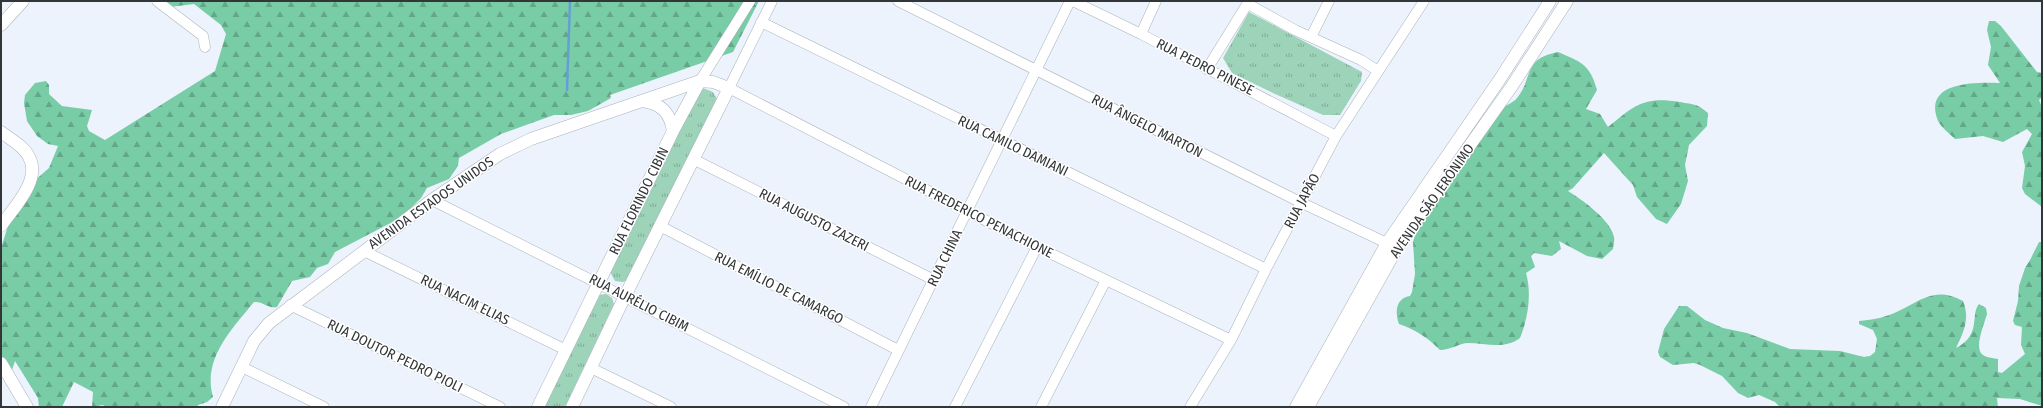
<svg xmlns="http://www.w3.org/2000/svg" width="2043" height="408" viewBox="0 0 2043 408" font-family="'Fira Sans Condensed',sans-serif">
<defs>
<pattern id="grass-tufts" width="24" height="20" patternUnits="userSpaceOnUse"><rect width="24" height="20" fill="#9dd3b9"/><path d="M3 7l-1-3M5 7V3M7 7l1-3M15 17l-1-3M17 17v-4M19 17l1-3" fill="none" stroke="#81ac97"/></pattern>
<pattern id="forest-firs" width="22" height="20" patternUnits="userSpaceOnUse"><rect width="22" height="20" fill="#78cda7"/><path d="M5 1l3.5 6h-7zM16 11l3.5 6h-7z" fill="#63a789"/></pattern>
</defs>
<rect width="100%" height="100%" fill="#ecf3fc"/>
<path fill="url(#grass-tufts)" d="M 1249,12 L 1362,72 L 1361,81 L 1340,115 L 1323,115 L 1275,94 L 1232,73 L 1223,58 Z
M 703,88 L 713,92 L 717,99 L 629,279 L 623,282 L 615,281 L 610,272 L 696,92 Z
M 606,294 L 612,298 L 614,304 L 565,407 L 541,407 L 598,295 Z"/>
<path fill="url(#forest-firs)" d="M 158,1 L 283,1 L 285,2 L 288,1 L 759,1 L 733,52 L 610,95 L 611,98 L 588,111 L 571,115 L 554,115 L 501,134 L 459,158 L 458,166 L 449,179 L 427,188 L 421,198 L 402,217 L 335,252 L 328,264 L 317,268 L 310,277 L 292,281 L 277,307 C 268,309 263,301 254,302 C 232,329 202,359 213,397 L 207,402 L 198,405 L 197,407 L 105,407 L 103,405 L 92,407 L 93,392 L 74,382 L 62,407 L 39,407 L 38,398 L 15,361 L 12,370 L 1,358 L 1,248 L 8,226 L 26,188 L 49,168 L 58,146 L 48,144 L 37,136 L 27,121 L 24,103 L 25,95 L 35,83 L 46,81 L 49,85 L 49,94 L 62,106 L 92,110 L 87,126 L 89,131 L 105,140 L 215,71 L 226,34 L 221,25 L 194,4 L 170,7 Z
M 1989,21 L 1995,21 L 2001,26 L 2037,72 L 2042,73 L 2042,97 L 2039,100 L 2042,107 L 2042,207 L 2025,194 L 2022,188 L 2025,166 L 2022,152 L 2032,134 L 2027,129 L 2003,142 L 1983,136 L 1955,139 C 1950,134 1941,127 1938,121 C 1922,81 1976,82 2000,83 L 1988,65 L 1991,47 L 1987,30 Z
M 1558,52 C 1581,62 1590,64 1597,90 L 1586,109 L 1600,114 L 1608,127 C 1635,105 1644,96 1680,102 C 1695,105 1696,103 1708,113 L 1707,126 L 1689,145 L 1685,165 L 1688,181 L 1681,204 L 1667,224 L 1656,219 L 1637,197 L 1633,185 L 1604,153 L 1573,188 L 1568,191 C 1581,199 1611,220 1614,237 C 1615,241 1613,246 1613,249 L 1602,259 L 1587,256 L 1559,241 L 1561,249 L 1552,256 L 1534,253 L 1531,256 L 1535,267 L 1526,273 C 1532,294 1528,318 1520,338 C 1504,350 1486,343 1467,343 C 1458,344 1450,350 1440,350 C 1427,337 1416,330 1399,324 C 1395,314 1395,298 1410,296 L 1412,292 L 1415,274 L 1413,242 L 1420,219 L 1504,107 C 1508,104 1514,102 1517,98 C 1534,77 1522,59 1558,52 Z
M 2039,242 L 2042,242 L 2042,406 L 2020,399 L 1997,398 L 1998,407 L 1780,407 L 1775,402 L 1759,395 L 1748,398 L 1738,393 L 1722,376 L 1700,365 L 1694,363 L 1673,365 L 1660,357 L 1658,352 L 1664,329 L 1679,306 L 1687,306 L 1705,320 L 1723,328 L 1747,333 L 1790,349 L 1840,351 L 1864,357 L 1870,356 L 1875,352 L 1877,339 L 1873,330 L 1859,324 L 1859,321 C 1868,320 1878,319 1886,316 C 1916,307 1930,283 1963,301 C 1970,318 1964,332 1956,348 C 1982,335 1970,314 1979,304 L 1986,308 L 1987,314 C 1985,322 1973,349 1983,355 C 1987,358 1994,358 1998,359 L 1998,372 L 2002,373 L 2025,354 L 2021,345 L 2022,327 L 2015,325 L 2013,321 L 2018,301 L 2019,286 L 2025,268 L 2030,260 Z"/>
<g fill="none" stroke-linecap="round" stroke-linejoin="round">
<path stroke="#639fd4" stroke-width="2.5" d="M 567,90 L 570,1"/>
<defs>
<path id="minor" d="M 157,1 L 203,36 L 205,47
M 772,1 L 729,88 L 1037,247 L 1231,340
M 898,1 L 1302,203 L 1393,246
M 1073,1 L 1141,34 L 1336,136
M 1248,4 L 1295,30 L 1361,60 L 1378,71
M 761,22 L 1266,269
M 1141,34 L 1156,1
M 1311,37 L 1329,1
M 1207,69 L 1249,1
M 700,81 L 750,1
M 693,159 L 934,280
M 432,200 L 844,407
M 660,226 L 898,350
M 364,251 L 566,350
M 290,305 L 500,407
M 242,367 L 324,407
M 591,368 L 671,407
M 871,407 L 1070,1
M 955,407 L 1037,247
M 1041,407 L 1106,280
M 1190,407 L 1231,340 L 1266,269 L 1336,136 L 1424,1"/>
<path id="tertiary" d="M 1,25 L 23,1
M 643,101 C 662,104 670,113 673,131
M 1,132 C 10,139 24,146 29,157 C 42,180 13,208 1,226
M 1,363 L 27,407
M 222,407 L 254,341 L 269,323 L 432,200 L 500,154 L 531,139 L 700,81 L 713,82 L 729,88 L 625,296 L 572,407
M 538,407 L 673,131 L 700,81
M 1296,407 L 1387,243 L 1500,79 L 1550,1
M 1308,407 L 1397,248 L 1512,86 L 1567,1"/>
</defs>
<use href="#minor" stroke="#acb2bb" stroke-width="11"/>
<use href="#tertiary" stroke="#acb2bb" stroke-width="13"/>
<use href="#minor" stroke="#fff" stroke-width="10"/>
<use href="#tertiary" stroke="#fff" stroke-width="12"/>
</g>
<g text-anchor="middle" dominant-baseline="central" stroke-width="3" stroke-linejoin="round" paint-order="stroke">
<g font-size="14" fill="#333639" stroke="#fff">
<text transform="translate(1205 67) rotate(27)">RUA PEDRO PINESE</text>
<text transform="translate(1147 126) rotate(27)">RUA ÂNGELO MARTON</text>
<text transform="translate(1013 146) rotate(26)">RUA CAMILO DAMIANI</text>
<text transform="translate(639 201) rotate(-64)">RUA FLORINDO CIBIN</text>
<text transform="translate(1302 201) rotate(-62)">RUA JAPÃO</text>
<text transform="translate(1432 201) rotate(-55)">AVENIDA SÃO JERÔNIMO</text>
<text transform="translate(431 203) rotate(-35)">AVENIDA ESTADOS UNIDOS</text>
<text transform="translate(979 217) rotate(27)">RUA FREDERICO PENACHIONE</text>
<text transform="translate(814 220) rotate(27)">RUA AUGUSTO ZAZERI</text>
<text transform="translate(945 258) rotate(-64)">RUA CHINA</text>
<text transform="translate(779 288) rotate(27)">RUA EMÍLIO DE CAMARGO</text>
<text transform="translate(465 300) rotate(26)">RUA NACIM ELIAS</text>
<text transform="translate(639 303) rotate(27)">RUA AURÉLIO CIBIM</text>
<text transform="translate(395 356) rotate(26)">RUA DOUTOR PEDRO PIOLI</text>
</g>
</g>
<rect width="2043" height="408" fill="none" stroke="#333639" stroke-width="4"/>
</svg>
